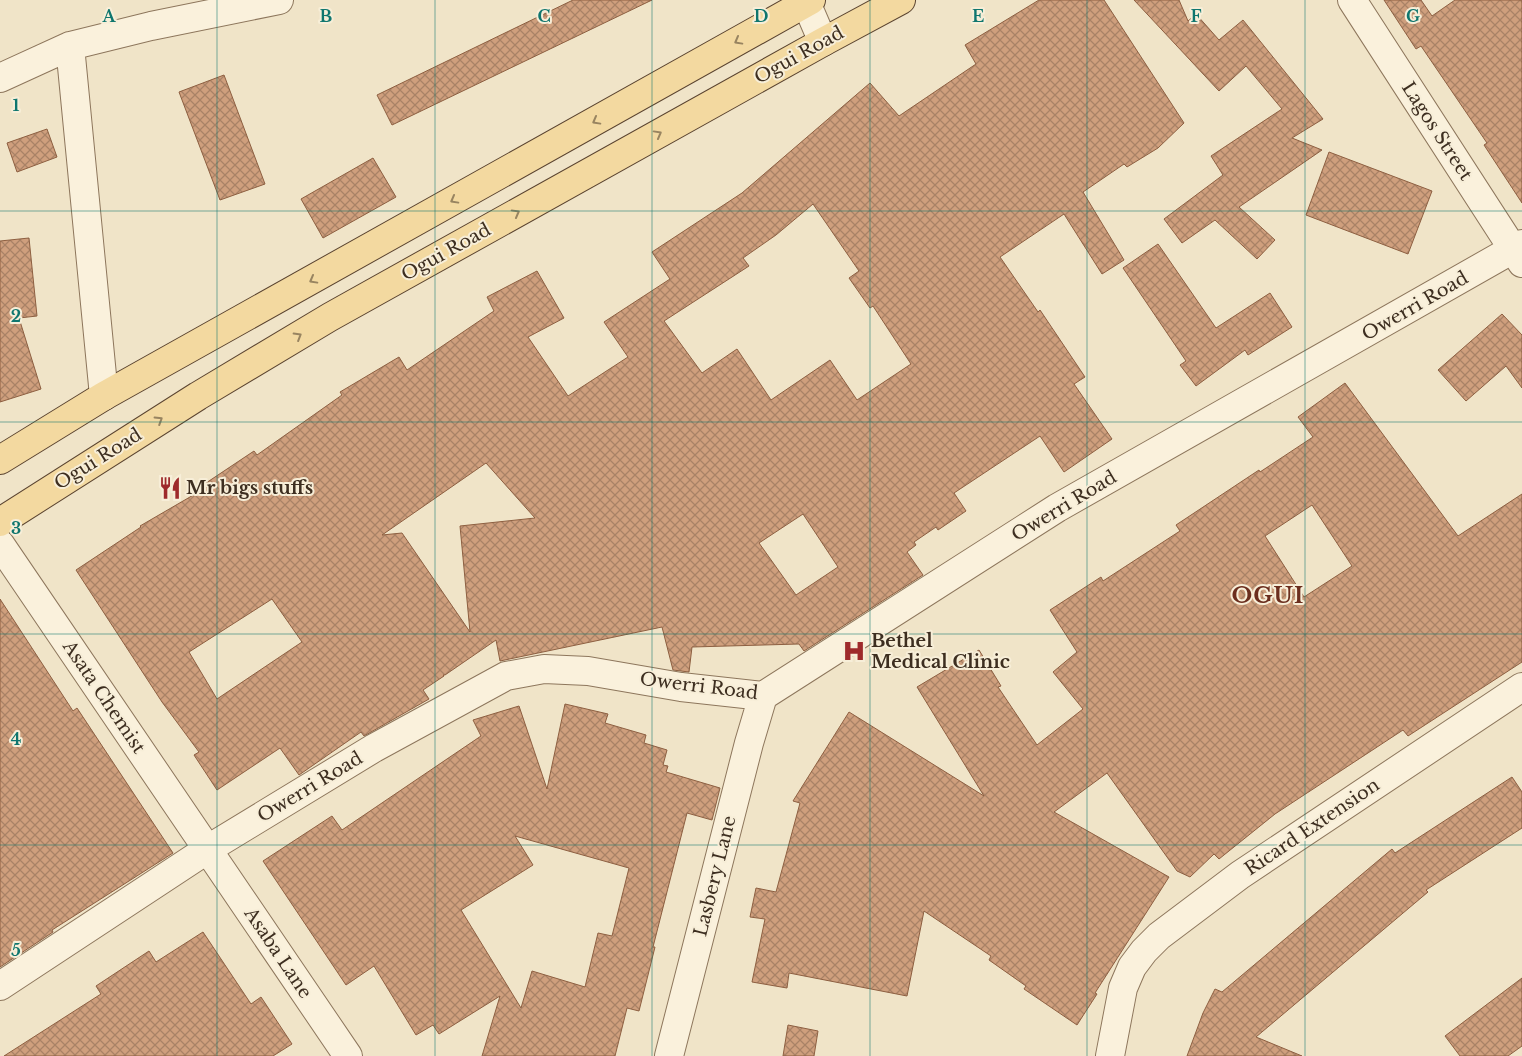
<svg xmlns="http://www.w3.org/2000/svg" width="1522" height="1056" viewBox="0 0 1522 1056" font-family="'Libre Baskerville',serif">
<defs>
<pattern id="building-cross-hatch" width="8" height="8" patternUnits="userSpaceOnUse" patternTransform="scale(1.25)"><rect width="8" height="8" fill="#cf9f7d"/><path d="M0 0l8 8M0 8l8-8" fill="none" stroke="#a98266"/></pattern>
</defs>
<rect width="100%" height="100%" fill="#f0e4c8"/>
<path fill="url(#building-cross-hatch)" stroke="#8d5f41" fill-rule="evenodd" d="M 573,0 L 652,0 L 392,125 L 377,95 Z
M 1039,0 L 1104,0 L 1184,123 L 1158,148 L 1127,167 L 1124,164 L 1083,192 L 1124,260 L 1102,274 L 1064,214 L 1000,257 L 1038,312 L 1040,310 L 1085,377 L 1074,384 L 1112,439 L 1064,472 L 1040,436 L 954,493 L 966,511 L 938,530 L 936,527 L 914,542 L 916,545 L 907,552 L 923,575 L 804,651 L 799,644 L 692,647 L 689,672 L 673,670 L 662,627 L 500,661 L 496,640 L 445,675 L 443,675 L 444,676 L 423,690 L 429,699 L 364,736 L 361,732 L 299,775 L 280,748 L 217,790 L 194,755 L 199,752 L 162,702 L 76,570 L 141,527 L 140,526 L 202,490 L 200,487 L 254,451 L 257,455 L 342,395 L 340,392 L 399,357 L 407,370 L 494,311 L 487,297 L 537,271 L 564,318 L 528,337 L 568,396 L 628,357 L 604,322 L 670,279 L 652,252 L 742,193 L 870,83 L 899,116 L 976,64 L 965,45 ZM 813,204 L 859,271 L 849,278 L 870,308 L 873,306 L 911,364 L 857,400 L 830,360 L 771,400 L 737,349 L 702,373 L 664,321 L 749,266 L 743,258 L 776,235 ZM 486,463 L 535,518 L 460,526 L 470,632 L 402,533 L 382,535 ZM 803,514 L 838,567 L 796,595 L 759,543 ZM 272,599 L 302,642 L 217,699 L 189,652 Z
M 1134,0 L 1179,0 L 1188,21 L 1196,14 L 1219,40 L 1243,20 L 1323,119 L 1292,138 L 1322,150 L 1239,207 L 1275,240 L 1257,259 L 1215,220 L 1182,243 L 1164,219 L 1223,175 L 1211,156 L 1282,109 L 1246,66 L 1219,91 Z
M 1384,0 L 1421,0 L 1432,16 L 1455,0 L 1522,0 L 1522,203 L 1484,145 L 1487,143 L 1421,46 L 1416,49 Z
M 224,75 L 265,184 L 220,200 L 179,92 Z
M 47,129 L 57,157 L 17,172 L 7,143 Z
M 1329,152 L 1432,191 L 1408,254 L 1306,215 Z
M 373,158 L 396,197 L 323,238 L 301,199 Z
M 29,238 L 37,316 L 19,318 L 41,389 L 0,402 L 0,241 Z
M 1158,244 L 1216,328 L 1270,293 L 1292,327 L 1248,355 L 1245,350 L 1196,386 L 1180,365 L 1186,361 L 1123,268 Z
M 1502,314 L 1522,335 L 1522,388 L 1506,366 L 1466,401 L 1438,370 Z
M 1345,383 L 1458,536 L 1522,494 L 1522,662 L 1408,736 L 1403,730 L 1275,814 L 1219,859 L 1214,854 L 1190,877 L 1177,871 L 1107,773 L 1054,812 L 1169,877 L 1095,993 L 1097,994 L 1077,1025 L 1024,989 L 1026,986 L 989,960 L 991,956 L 924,911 L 907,996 L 789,973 L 787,988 L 752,982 L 765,919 L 750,917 L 756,888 L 776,892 L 800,803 L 793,801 L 849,712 L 984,796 L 917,687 L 979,650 L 1001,686 L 998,687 L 1037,745 L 1083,709 L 1053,672 L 1077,652 L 1050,610 L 1101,577 L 1103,581 L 1180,531 L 1176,525 L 1259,470 L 1260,472 L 1313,437 L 1298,417 ZM 1312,505 L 1352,566 L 1304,597 L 1265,536 Z
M 0,599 L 73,711 L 77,708 L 173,853 L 52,930 L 53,932 L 0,967 Z
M 565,704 L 608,714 L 605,723 L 646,735 L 644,743 L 667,750 L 663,765 L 668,766 L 666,772 L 720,788 L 712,820 L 687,813 L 653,947 L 655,947 L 639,1011 L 627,1008 L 615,1056 L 482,1056 L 500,996 L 439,1034 L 433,1025 L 416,1035 L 374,966 L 346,985 L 263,861 L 332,816 L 342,830 L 481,736 L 473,720 L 519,706 L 547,789 ZM 515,836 L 629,868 L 612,936 L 598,933 L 585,987 L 532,971 L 521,1008 L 461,910 L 533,865 Z
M 1512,777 L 1522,792 L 1522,828 L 1426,890 L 1428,892 L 1256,1037 L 1302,1056 L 1187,1056 L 1203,1013 L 1215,989 L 1222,992 L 1392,849 L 1395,853 Z
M 203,932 L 251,1004 L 261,997 L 292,1044 L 273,1056 L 4,1056 L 101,994 L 96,986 L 149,951 L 156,962 Z
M 1522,978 L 1522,1046 L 1508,1056 L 1460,1056 L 1445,1036 Z
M 788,1025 L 818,1031 L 814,1056 L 783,1056 Z"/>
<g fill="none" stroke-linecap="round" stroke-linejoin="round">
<defs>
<path id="minor" d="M 805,0 L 823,42
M 1352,0 L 1522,263
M 70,46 L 104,396
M 0,78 L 70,46 L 151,26 L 279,0
M 0,544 L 348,1056
M 0,986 L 208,849 L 374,748 L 506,676 L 544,669 L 588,671 L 681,687 L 763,696 L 1057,508 L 1522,244
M 669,1056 L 749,743 L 763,696
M 1110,1056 L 1123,988 L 1132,967 L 1144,951 L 1159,936 L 1240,875 L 1522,687"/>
<path id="major" d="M 0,460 L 104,396 L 811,0
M 0,522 L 198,396 L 330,317 L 823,42 L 901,0"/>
</defs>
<use href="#minor" stroke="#8d765c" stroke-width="30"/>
<use href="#major" stroke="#5b4430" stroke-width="30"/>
<use href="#minor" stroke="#faf1dc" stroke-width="28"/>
<use href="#major" stroke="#f3d9a0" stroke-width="28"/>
</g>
<defs><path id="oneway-chevron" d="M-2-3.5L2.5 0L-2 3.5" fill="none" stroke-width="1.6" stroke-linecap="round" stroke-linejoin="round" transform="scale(1.25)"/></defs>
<g stroke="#988460">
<use href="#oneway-chevron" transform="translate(738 41) rotate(151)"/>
<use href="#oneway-chevron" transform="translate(596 121) rotate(151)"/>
<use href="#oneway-chevron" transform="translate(658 134) rotate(-29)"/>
<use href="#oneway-chevron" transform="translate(454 200) rotate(151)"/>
<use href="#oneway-chevron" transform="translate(516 213) rotate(-29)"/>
<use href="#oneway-chevron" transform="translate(313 280) rotate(151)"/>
<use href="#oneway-chevron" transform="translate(298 336) rotate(-31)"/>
<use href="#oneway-chevron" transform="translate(159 420) rotate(-32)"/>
</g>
<path fill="none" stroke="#0f766e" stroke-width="1" stroke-opacity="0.55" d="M 217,0 L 217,1056M 435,0 L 435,1056M 652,0 L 652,1056M 870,0 L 870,1056M 1087,0 L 1087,1056M 1305,0 L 1305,1056M 0,211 L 1522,211M 0,422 L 1522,422M 0,634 L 1522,634M 0,845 L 1522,845"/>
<defs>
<symbol id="restaurant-bare" viewBox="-9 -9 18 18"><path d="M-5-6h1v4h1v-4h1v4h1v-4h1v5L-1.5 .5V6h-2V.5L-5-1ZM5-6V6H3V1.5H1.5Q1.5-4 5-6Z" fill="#9e2a2b" stroke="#f7eed8" stroke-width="2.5" paint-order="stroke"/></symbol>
<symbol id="hospital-bare" viewBox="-9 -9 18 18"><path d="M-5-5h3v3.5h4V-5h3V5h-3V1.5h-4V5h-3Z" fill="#9e2a2b" stroke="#f7eed8" stroke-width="2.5" paint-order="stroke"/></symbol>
</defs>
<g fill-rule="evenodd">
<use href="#restaurant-bare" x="154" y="472" width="32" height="32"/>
<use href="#hospital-bare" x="838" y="635" width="32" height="32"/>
</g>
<g text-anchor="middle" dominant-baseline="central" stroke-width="4" stroke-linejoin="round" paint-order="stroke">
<g font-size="18" fill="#3d2e20" stroke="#f7eed8">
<text transform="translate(799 55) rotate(-29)">Ogui Road</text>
<text transform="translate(1437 131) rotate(57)">Lagos Street</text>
<text transform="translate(446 252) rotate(-29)">Ogui Road</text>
<text transform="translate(1415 306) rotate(-30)">Owerri Road</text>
<text transform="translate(98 459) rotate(-32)">Ogui Road</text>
<text transform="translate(1064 506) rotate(-31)">Owerri Road</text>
<text transform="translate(699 686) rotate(7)">Owerri Road</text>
<text transform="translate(104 697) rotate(56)">Asata Chemist</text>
<text transform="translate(310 787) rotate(-31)">Owerri Road</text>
<text transform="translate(1312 827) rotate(-34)">Ricard Extension</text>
<text transform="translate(715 876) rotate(-76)">Lasbery Lane</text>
<text transform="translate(278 953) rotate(56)">Asaba Lane</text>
</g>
<g font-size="18" font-weight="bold" fill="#3d2e20" stroke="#f7eed8" text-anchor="start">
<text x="186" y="488">Mr bigs stuffs</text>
<text x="871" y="641">Bethel<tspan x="871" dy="21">Medical Clinic</tspan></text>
</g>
<g font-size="22" font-weight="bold" letter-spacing="1" fill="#6b2e1e" stroke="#f7eed8">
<text x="1268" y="595">OGUI</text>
</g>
</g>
<g font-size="16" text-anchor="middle" font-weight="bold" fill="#0f766e" stroke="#f7eed8" stroke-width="4" stroke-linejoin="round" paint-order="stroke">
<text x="109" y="22">A</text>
<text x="326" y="22">B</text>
<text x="544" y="22">C</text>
<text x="761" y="22">D</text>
<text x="978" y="22">E</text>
<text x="1196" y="22">F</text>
<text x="1413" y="22">G</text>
<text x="16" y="111">1</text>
<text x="16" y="322">2</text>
<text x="16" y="534">3</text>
<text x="16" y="745">4</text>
<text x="16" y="956">5</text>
</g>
</svg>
